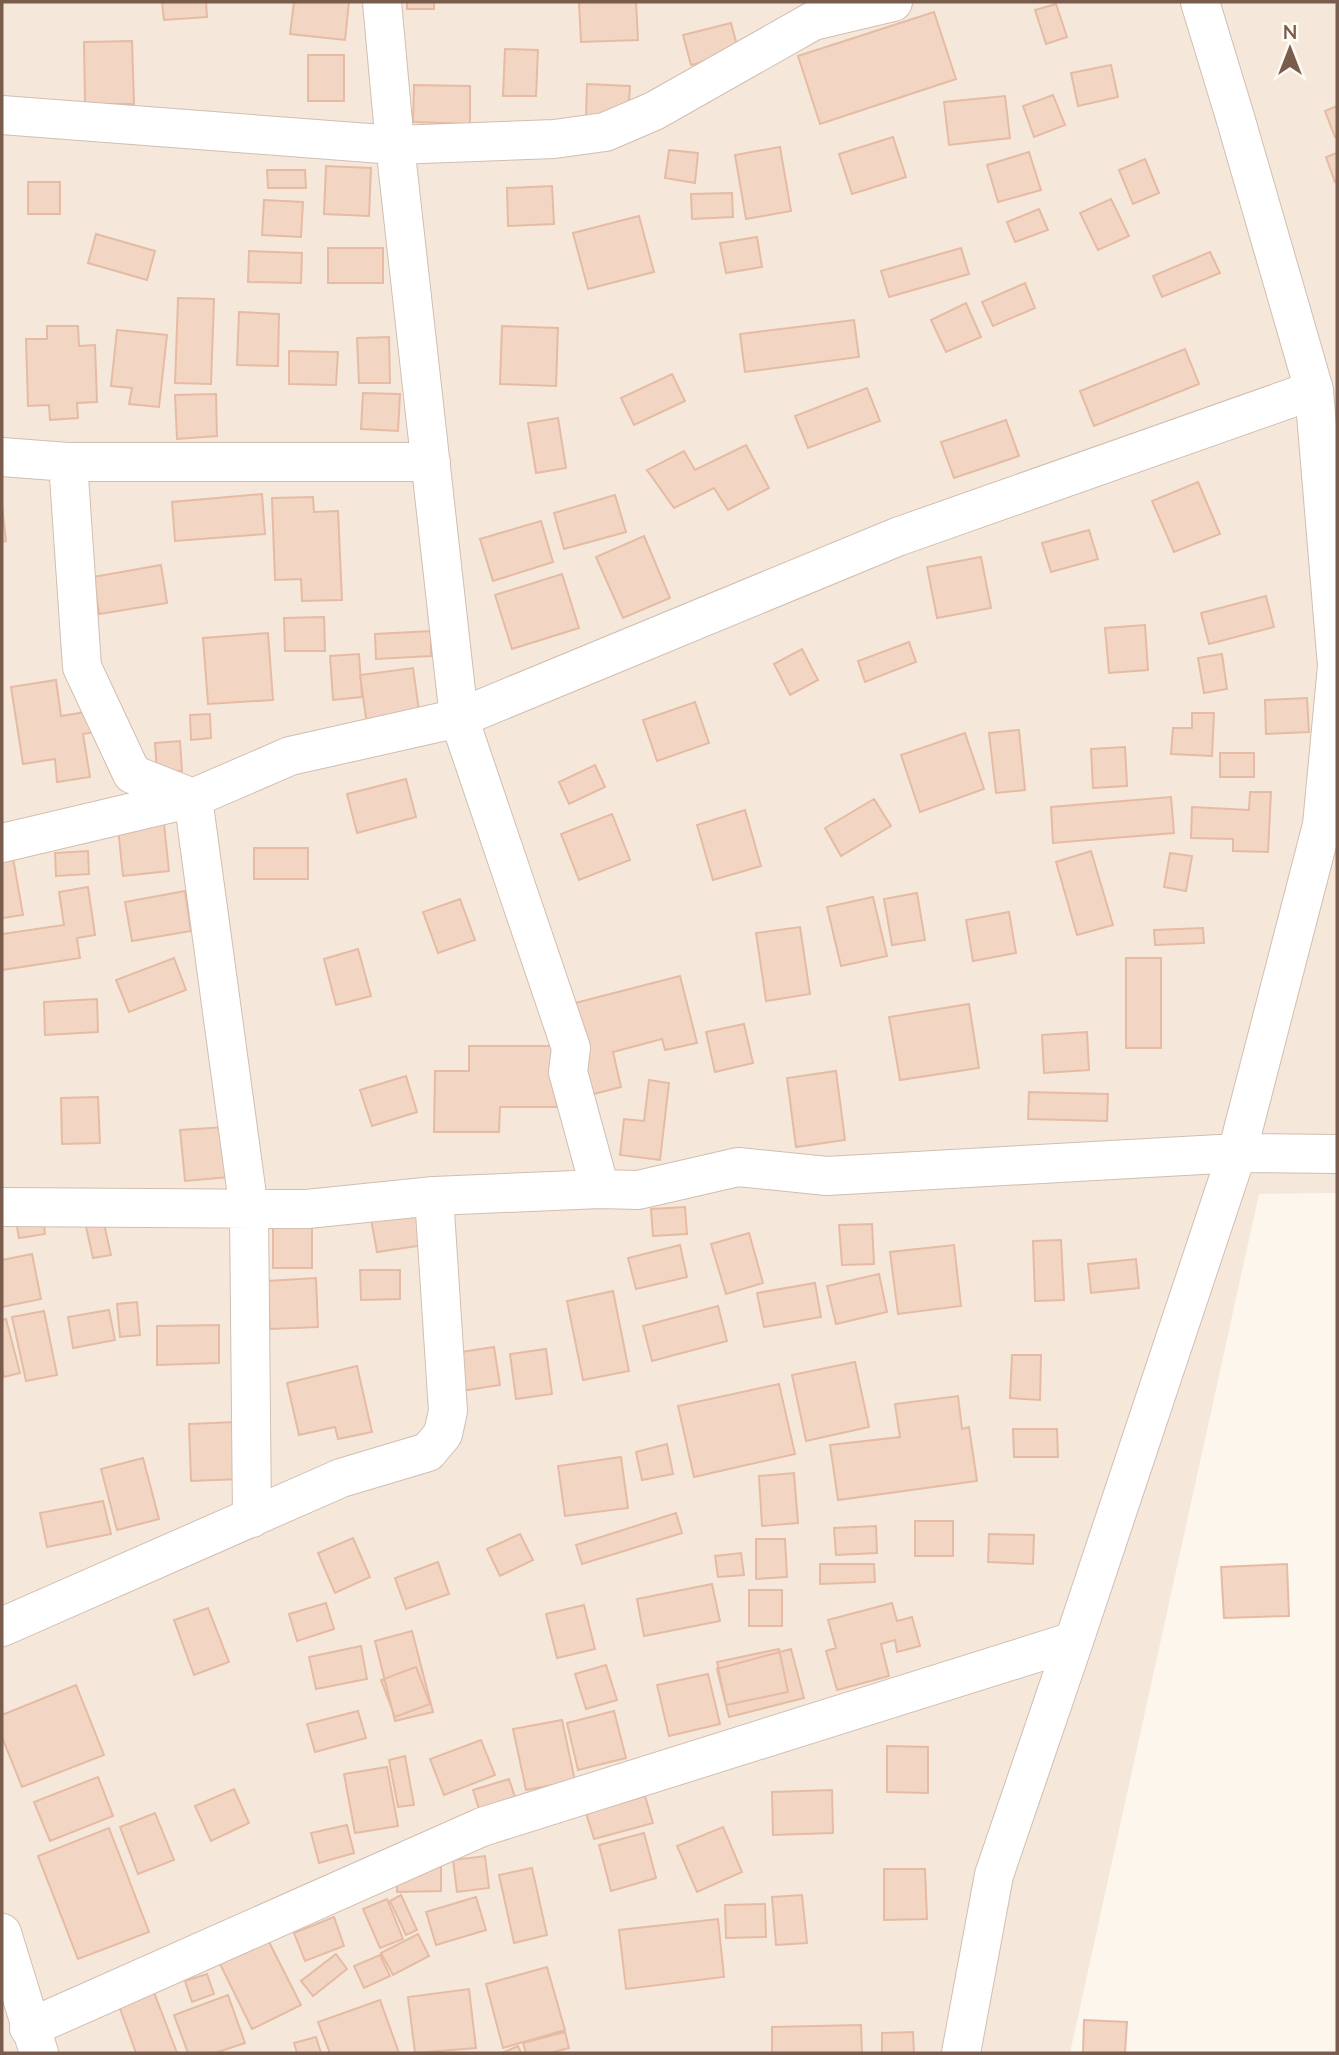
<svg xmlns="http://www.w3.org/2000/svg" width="1339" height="2055" viewBox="0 0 1339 2055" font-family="Lato,sans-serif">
<rect width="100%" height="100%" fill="#fdf6ec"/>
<path fill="#f5e8da" d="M 2,2 L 1337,2 L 1337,1193 L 1259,1194 L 1070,2053 L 2,2053 Z"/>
<path fill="#f3d5c3" stroke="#e6bba3" stroke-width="2" d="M 162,2 L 206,2 L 207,17 L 164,20 Z
M 294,2 L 349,2 L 345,40 L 290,34 Z
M 407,2 L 434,2 L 434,9 L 407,9 Z
M 579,2 L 636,2 L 638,40 L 581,42 Z
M 1056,4 L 1067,37 L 1046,44 L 1035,10 Z
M 934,12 L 956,79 L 820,124 L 798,56 Z
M 731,23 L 739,53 L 691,65 L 683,35 Z
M 132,41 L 134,104 L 85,104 L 84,42 Z
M 505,49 L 538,50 L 536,96 L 503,96 Z
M 308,55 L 344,55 L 344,101 L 308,101 Z
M 1111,65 L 1118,97 L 1078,106 L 1071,73 Z
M 587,84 L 630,86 L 628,118 L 586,116 Z
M 414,85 L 470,86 L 470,124 L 413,122 Z
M 1053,95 L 1065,125 L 1034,137 L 1023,106 Z
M 1005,96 L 1010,138 L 949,145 L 944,102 Z
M 1337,106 L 1337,137 L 1335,137 L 1325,111 Z
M 893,137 L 906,177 L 852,194 L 839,154 Z
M 780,147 L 791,211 L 746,219 L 735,155 Z
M 669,150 L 698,153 L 695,183 L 665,178 Z
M 1029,152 L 1041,190 L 998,202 L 987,165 Z
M 1337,153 L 1337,181 L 1335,182 L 1326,157 Z
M 1145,159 L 1159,193 L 1133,204 L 1119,170 Z
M 326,166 L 371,168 L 369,216 L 324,214 Z
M 267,170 L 305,170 L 306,188 L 268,188 Z
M 28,182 L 60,182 L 60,214 L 28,214 Z
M 552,186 L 554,224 L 508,226 L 507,188 Z
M 732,193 L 733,217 L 692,219 L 691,194 Z
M 1111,199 L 1129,236 L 1098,250 L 1080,213 Z
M 264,200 L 303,202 L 301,237 L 262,235 Z
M 1039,209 L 1048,230 L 1015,242 L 1007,222 Z
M 639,216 L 654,272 L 588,289 L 573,233 Z
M 96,234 L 155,251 L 147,280 L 88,263 Z
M 757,237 L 762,267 L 726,273 L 720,243 Z
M 328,248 L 383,248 L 383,283 L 328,283 Z
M 961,248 L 969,274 L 889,297 L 881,271 Z
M 249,251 L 302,253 L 301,283 L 248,282 Z
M 1210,252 L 1220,273 L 1162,297 L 1153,276 Z
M 1025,283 L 1035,308 L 993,326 L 982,302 Z
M 178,298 L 214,299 L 211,384 L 175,383 Z
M 966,303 L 981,337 L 946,352 L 931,320 Z
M 239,312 L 279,314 L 278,366 L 237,365 Z
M 854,320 L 859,357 L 745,372 L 740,334 Z
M 47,326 L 78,326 L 79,346 L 95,345 L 97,402 L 77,403 L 78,418 L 50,420 L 49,405 L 28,406 L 26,339 L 47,339 Z
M 502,326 L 558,328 L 556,386 L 500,384 Z
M 117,330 L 167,335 L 159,407 L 129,404 L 132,388 L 111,386 Z
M 389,337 L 390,383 L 359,383 L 357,338 Z
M 1185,349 L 1199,384 L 1094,426 L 1080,391 Z
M 289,351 L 338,352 L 336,385 L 289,384 Z
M 672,374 L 685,401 L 634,425 L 621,398 Z
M 867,388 L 880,421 L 808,448 L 795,416 Z
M 363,393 L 400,394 L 398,431 L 361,429 Z
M 216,394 L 217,436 L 177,439 L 175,395 Z
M 558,418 L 566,468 L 536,473 L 528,423 Z
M 1006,420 L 1019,456 L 954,478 L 941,442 Z
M 746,445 L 769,488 L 728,510 L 714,488 L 674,508 L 647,470 L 684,451 L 695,470 Z
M 1198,482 L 1220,534 L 1174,552 L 1152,501 Z
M 262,494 L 265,534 L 175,541 L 172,502 Z
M 615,495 L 626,532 L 564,549 L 554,513 Z
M 313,497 L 314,512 L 338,511 L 342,600 L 302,601 L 301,579 L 275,580 L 272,498 Z
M 2,505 L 6,541 L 2,542 Z
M 541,521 L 553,562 L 493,581 L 480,539 Z
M 1089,530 L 1098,559 L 1051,572 L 1042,543 Z
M 644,536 L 670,598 L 623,618 L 596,557 Z
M 981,557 L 991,608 L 937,618 L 927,567 Z
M 161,565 L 167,603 L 99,614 L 93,577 Z
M 562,574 L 579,628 L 512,649 L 495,595 Z
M 1266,596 L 1274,627 L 1209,644 L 1201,613 Z
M 324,617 L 325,651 L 285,651 L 284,618 Z
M 1145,625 L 1148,670 L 1109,673 L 1105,628 Z
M 431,631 L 431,656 L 376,659 L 375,634 Z
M 268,633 L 273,700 L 208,704 L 203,638 Z
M 909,642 L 916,662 L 865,682 L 858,661 Z
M 802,649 L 818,680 L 790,695 L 774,664 Z
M 359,654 L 362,697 L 333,700 L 330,656 Z
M 1222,654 L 1227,689 L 1204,693 L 1198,658 Z
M 413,668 L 420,718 L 367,725 L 360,675 Z
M 56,680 L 61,716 L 98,710 L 101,731 L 83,734 L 90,777 L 57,782 L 55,759 L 23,764 L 11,687 Z
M 1307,698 L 1309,732 L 1266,734 L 1265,700 Z
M 695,702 L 709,743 L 657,761 L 643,720 Z
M 1192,713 L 1214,713 L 1212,756 L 1171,754 L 1173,728 L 1192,728 Z
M 210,714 L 211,738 L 191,740 L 190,715 Z
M 1019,730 L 1025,790 L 996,793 L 989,733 Z
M 965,733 L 984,789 L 920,812 L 901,755 Z
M 180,741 L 182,771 L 157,773 L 155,743 Z
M 1125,747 L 1127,786 L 1093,788 L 1091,749 Z
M 1220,753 L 1254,753 L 1254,777 L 1220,777 Z
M 595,765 L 605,787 L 569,804 L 559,782 Z
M 406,779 L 416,817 L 357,833 L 347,794 Z
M 1250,792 L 1271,792 L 1268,852 L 1233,851 L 1233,839 L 1191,838 L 1192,807 L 1249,810 Z
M 1171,797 L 1174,833 L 1053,843 L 1051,807 Z
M 874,799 L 891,826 L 841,856 L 825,828 Z
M 745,810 L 761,866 L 713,880 L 697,825 Z
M 612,814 L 630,860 L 579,880 L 561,834 Z
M 164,824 L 169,871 L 123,876 L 118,828 Z
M 254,848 L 308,848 L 308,879 L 254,879 Z
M 88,851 L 89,874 L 56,876 L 55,853 Z
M 1091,851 L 1113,925 L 1077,935 L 1056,862 Z
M 1170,853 L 1192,856 L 1186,891 L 1164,887 Z
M 13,858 L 23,915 L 2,918 L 2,860 Z
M 88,887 L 95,935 L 77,938 L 80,958 L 2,970 L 2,934 L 64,925 L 59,892 Z
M 185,891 L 191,931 L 132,941 L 125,902 Z
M 917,893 L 925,940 L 892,945 L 884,899 Z
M 873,897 L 887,956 L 841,966 L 827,907 Z
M 460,899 L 475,940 L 438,953 L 423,912 Z
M 1009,912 L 1016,953 L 973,961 L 966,920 Z
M 800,927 L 810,994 L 766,1001 L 756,933 Z
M 1203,928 L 1204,943 L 1155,945 L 1154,930 Z
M 358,949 L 371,996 L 336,1005 L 324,959 Z
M 174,958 L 186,990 L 129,1012 L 116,980 Z
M 1126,958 L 1161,958 L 1161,1048 L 1126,1048 Z
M 680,976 L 697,1043 L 665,1050 L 662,1039 L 613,1052 L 621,1087 L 590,1095 L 580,1058 L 575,1003 Z
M 97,999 L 98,1032 L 45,1035 L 44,1002 Z
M 969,1004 L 979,1068 L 900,1080 L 889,1017 Z
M 744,1024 L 753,1063 L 715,1072 L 706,1032 Z
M 1087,1032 L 1089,1070 L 1044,1073 L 1042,1035 Z
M 469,1046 L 555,1046 L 557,1107 L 500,1107 L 499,1132 L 434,1132 L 435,1071 L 469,1071 Z
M 836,1071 L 845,1140 L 796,1147 L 787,1078 Z
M 406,1076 L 417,1112 L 372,1126 L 360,1090 Z
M 649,1080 L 669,1083 L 660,1160 L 620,1155 L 624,1119 L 644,1121 Z
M 1029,1092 L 1108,1094 L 1107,1121 L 1028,1119 Z
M 98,1097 L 100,1143 L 62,1144 L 61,1098 Z
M 225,1127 L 229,1177 L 185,1181 L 180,1130 Z
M 685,1207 L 687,1234 L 653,1236 L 651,1209 Z
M 426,1210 L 431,1244 L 377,1252 L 371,1219 Z
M 43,1217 L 45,1234 L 19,1238 L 16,1221 Z
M 103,1219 L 111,1255 L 93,1258 L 85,1222 Z
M 273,1224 L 312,1224 L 312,1268 L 273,1268 Z
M 872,1224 L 874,1264 L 842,1265 L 839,1225 Z
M 749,1233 L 763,1283 L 726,1294 L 711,1244 Z
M 1061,1240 L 1064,1300 L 1035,1301 L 1033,1241 Z
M 680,1245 L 687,1277 L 636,1289 L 628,1258 Z
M 954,1245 L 961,1306 L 898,1314 L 890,1252 Z
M 32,1254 L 41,1299 L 2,1307 L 2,1260 Z
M 1136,1259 L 1139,1288 L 1091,1293 L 1088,1264 Z
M 360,1270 L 400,1270 L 400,1299 L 361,1300 Z
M 879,1274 L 887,1312 L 836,1324 L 827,1286 Z
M 316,1278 L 318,1327 L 270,1329 L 267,1281 Z
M 815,1283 L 821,1317 L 764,1327 L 757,1293 Z
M 613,1291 L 629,1371 L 583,1380 L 567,1301 Z
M 137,1302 L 140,1335 L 120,1337 L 117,1304 Z
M 718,1306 L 727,1341 L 652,1361 L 643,1326 Z
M 109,1310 L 115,1340 L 73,1348 L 68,1317 Z
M 44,1311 L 57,1375 L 26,1381 L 12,1317 Z
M 6,1319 L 20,1373 L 4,1377 L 2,1367 L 2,1320 Z
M 219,1325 L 219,1363 L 157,1365 L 157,1326 Z
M 494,1347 L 500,1385 L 454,1392 L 448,1354 Z
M 546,1349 L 552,1394 L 516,1399 L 510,1354 Z
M 1012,1355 L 1041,1355 L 1040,1400 L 1010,1398 Z
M 855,1362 L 869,1427 L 806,1441 L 792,1375 Z
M 357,1366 L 372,1432 L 338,1439 L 335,1427 L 299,1435 L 287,1383 Z
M 779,1384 L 795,1454 L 694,1477 L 678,1406 Z
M 958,1396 L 962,1429 L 969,1427 L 977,1481 L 838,1500 L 830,1445 L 900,1437 L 895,1404 Z
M 236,1422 L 239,1479 L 191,1481 L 189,1424 Z
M 1013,1429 L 1057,1429 L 1058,1457 L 1014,1457 Z
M 667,1444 L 673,1474 L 642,1480 L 636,1452 Z
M 621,1457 L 628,1508 L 565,1516 L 558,1466 Z
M 143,1458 L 159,1519 L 117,1530 L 101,1469 Z
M 794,1473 L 798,1523 L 762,1526 L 759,1476 Z
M 103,1501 L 111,1534 L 47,1547 L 40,1513 Z
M 676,1513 L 682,1533 L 582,1564 L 576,1545 Z
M 915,1521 L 953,1521 L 953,1556 L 915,1556 Z
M 876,1526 L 877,1553 L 836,1555 L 834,1528 Z
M 520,1534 L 533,1560 L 500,1576 L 487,1549 Z
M 989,1534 L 1034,1535 L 1033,1564 L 988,1562 Z
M 353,1538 L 370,1577 L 335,1593 L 318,1553 Z
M 756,1539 L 785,1539 L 787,1577 L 756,1579 Z
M 741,1553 L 744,1575 L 718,1577 L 715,1556 Z
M 438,1562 L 449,1594 L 406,1609 L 395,1578 Z
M 820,1564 L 874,1564 L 875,1582 L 820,1584 Z
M 1287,1564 L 1289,1616 L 1224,1618 L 1221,1567 Z
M 712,1584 L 720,1621 L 644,1636 L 637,1599 Z
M 749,1590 L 782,1590 L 782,1626 L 749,1626 Z
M 326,1603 L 334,1629 L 297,1641 L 289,1614 Z
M 892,1603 L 897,1621 L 912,1617 L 920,1646 L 897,1652 L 895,1640 L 881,1644 L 889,1676 L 837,1690 L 826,1651 L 836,1648 L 828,1620 Z
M 584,1605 L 595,1649 L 557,1658 L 546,1614 Z
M 208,1608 L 229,1662 L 194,1675 L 174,1620 Z
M 412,1631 L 433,1712 L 395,1721 L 375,1641 Z
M 361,1646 L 367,1679 L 316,1689 L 309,1657 Z
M 779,1649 L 788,1692 L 726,1705 L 717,1662 Z
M 791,1649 L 804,1698 L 729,1717 L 717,1669 Z
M 606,1665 L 617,1700 L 586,1709 L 575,1674 Z
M 416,1667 L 430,1704 L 395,1717 L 381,1680 Z
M 708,1674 L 720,1724 L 669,1736 L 657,1685 Z
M 76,1685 L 104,1755 L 22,1787 L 2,1737 L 2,1715 Z
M 358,1711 L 366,1738 L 315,1752 L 307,1724 Z
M 614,1711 L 626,1758 L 578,1770 L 567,1723 Z
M 562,1720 L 575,1781 L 526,1790 L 513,1729 Z
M 481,1740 L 495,1775 L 444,1795 L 430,1759 Z
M 887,1746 L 928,1747 L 928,1793 L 887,1792 Z
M 405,1756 L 414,1805 L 398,1807 L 389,1760 Z
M 387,1767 L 398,1826 L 355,1833 L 344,1774 Z
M 98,1777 L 113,1816 L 50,1841 L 34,1802 Z
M 509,1779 L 515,1797 L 479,1809 L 473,1790 Z
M 234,1789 L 249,1823 L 211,1841 L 195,1806 Z
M 832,1790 L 833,1833 L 773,1835 L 772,1792 Z
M 645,1796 L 653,1823 L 594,1839 L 586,1813 Z
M 155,1813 L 174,1860 L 138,1874 L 120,1827 Z
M 347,1825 L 354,1853 L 319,1863 L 311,1833 Z
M 723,1827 L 742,1872 L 697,1892 L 677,1846 Z
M 109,1828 L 149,1932 L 78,1959 L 38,1856 Z
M 644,1833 L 656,1878 L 611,1891 L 599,1845 Z
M 485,1856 L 489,1888 L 457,1892 L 453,1860 Z
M 441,1865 L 441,1891 L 397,1892 L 397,1866 Z
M 532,1868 L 547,1935 L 514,1943 L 499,1875 Z
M 884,1869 L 925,1869 L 927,1919 L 884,1920 Z
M 401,1895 L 417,1930 L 406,1935 L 390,1901 Z
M 802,1895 L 807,1943 L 776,1945 L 772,1897 Z
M 476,1897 L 486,1930 L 436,1945 L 426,1912 Z
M 387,1899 L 403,1939 L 380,1948 L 363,1909 Z
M 765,1904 L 766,1937 L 726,1938 L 725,1905 Z
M 334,1917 L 344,1946 L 305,1961 L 294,1933 Z
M 718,1919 L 724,1977 L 626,1989 L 619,1930 Z
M 418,1934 L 429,1956 L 393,1975 L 381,1953 Z
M 267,1938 L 301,2005 L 252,2029 L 219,1962 Z
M 336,1954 L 347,1969 L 313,1996 L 301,1981 Z
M 380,1955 L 390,1976 L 364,1988 L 354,1966 Z
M 547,1967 L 565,2030 L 503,2048 L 486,1984 Z
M 207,1974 L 214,1994 L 192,2002 L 185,1981 Z
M 152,1987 L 177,2053 L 136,2053 L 117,2000 Z
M 469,1989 L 476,2048 L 415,2053 L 408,1997 Z
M 228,1995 L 245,2043 L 215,2053 L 188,2053 L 174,2015 Z
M 380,2000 L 399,2053 L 330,2053 L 318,2022 Z
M 1084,2020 L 1127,2022 L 1125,2053 L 1083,2053 Z
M 861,2025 L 862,2053 L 772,2053 L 772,2027 Z
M 565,2032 L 569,2048 L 550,2053 L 526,2053 L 523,2043 Z
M 913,2032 L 914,2053 L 882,2053 L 882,2033 Z
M 316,2037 L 321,2053 L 297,2053 L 294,2043 Z
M 518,2046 L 521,2053 L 502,2053 Z"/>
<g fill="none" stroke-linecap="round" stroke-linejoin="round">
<defs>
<path id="street" d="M 382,2 L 395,145 L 459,718 L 571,1048 L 568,1072 L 600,1189
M 2,115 L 395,145 L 554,139 L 605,132 L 654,111 L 813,21 L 893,2
M 2,457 L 68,462 L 431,462
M 68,462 L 82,667 L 132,774 L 193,798 L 249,1210 L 252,1518
M 2,843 L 193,798 L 290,756 L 459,718 L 897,537 L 1314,390
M 2,1207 L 307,1209 L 434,1196 L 600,1189 L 638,1190 L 738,1167 L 827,1176 L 1237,1153 L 1337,1154
M 2,1627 L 341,1478 L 428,1452 L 443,1434 L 448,1411 L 434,1196
M 29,2028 L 482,1827 L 1074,1641
M 961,2053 L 994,1875 L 1074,1641 L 1237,1153 L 1322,825 L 1337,666 L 1314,390 L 1235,117 L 1200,2"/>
<path id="secondary" d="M 2,1933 L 39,2053"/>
</defs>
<use href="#street" stroke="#d1beb0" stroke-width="40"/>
<use href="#secondary" stroke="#d6c0b0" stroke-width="40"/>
<use href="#street" stroke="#fff" stroke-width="38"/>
<use href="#secondary" stroke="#fff" stroke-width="38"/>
</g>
<rect width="1339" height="2055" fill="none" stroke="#7a5c4d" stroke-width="7"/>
<g transform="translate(1290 49)" stroke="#fffaf3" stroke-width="5" paint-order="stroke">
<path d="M0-5L12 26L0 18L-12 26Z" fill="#7a5c4d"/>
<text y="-10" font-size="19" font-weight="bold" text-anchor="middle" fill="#7a5c4d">N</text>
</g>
</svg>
